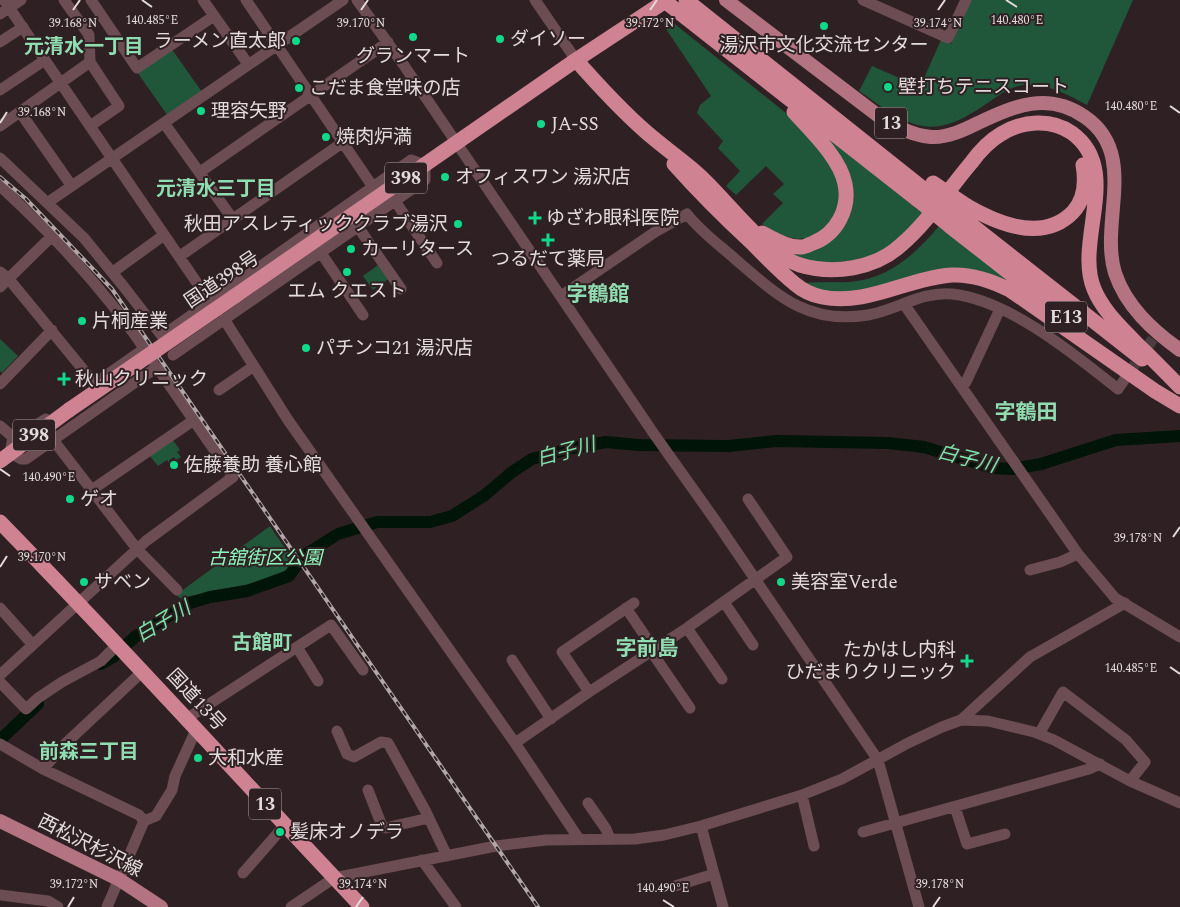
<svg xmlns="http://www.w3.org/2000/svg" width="1180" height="907" viewBox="0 0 1180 907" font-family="Spectral,'Noto Sans JP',serif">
<rect width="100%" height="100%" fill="#2f2123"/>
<path fill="#20563a" d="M 971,0 L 1133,0 L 1087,105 C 1067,94 1046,83 1022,85 C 1011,87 1004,92 995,98 C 971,114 945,134 914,124 C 894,118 876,102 859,91 L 872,66 L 920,87 L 941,40 L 951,44 Z
M 666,17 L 796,121 L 831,163 L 839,186 L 839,207 L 824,231 L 808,238 L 797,239 L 779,235 L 762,224 L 783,203 L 773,194 L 784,184 L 766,166 L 736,195 L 726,186 L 740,171 L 718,148 L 723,141 L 697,113 L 700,105 L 711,96 L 664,26 L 664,19 Z
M 171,48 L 202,92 L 168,116 L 137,72 Z
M 825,134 L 923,214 L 897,241 L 870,257 L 827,265 L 795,259 L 790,250 L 846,219 Z
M 939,226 L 1006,277 L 1003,281 L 981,272 L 876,289 L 833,294 L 799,284 C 816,281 833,283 850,282 C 888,279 916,254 939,226 Z
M 378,265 L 388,279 L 373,290 L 363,276 Z
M 0,339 L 18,356 L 2,373 L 0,371 Z
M 172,439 L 180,450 L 177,452 L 181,457 L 176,460 L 174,457 L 169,460 L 172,464 L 170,464 L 167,460 L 158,466 L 149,455 Z
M 270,526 L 295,563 C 280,575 265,584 244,585 L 180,598 L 176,595 Z"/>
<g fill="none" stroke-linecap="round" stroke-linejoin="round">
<path stroke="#001408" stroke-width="12" d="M 101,664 L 113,657 L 136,636 L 190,603 L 210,597 L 247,591 L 289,576 L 303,556 L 338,534 L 377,522 L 430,522 L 452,516 L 485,495 L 512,472 L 532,459 L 572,448 L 606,442 L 638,445 L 729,446 L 776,441 L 888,443 L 924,447 L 993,468 L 1013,469 L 1041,464 L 1116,440 L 1180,436
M 0,740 L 38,704"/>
<path stroke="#4a3d3f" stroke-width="11" stroke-dasharray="11 5.5" stroke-linecap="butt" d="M 1129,373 L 1153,339"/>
<path stroke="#6c4d53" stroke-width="11" d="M 4,0 L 210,302
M 64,0 L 89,35 L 90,62 L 119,106 L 90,126
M 91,0 L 137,68 L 214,16
M 203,0 L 248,64
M 246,0 L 373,187
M 357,0 L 403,64 L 654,434 L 715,520 L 878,760 L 919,907
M 535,0 L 576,60
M 863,0 L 948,38 L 966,0
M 0,14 L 21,0
M 0,42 L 23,27
M 0,90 L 45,60
M 20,112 L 71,185
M 164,123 L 232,218
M 0,126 L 90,62
M 0,158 L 84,238 L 124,287 L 162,336 L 411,160 L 425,165 L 425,180 L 173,355
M 200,172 L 388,42
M 0,186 C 58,239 110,296 153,361
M 395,201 L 437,263
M 47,203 L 343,0
M 358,227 L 401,289
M 321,253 L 363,315
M 180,256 L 342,143
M 0,272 L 8,278 L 95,384
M 113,272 L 164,235
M 0,287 L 52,236
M 561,296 L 655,232 L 687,214 C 700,231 718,244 734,258 C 777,295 807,325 868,315 C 896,310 922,291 952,294 C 1009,300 1074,354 1118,389 L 1129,373
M 904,304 L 1078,554 L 1115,598 L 1180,637
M 224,319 L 288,420 L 515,743 L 579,839
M 104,377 L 144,349
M 0,384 L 52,330
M 962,386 L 966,382 L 1000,309
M 219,390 L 254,366
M 0,426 L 13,437
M 13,437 L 20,435 L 46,419
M 54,441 L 137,549 L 177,590
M 93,489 L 194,420
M 1030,570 L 1060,562 L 1078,554
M 724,602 L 753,645
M 0,608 L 33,645
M 626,608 L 654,649
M 687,628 L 722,679
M 297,647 L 318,681
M 651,651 L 690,708
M 512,660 L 551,719
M 0,675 L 146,541 L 233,477 L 157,367 L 26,459 L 21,459 L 10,453 L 13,437
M 0,682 L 26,709 L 38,698 L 62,682 L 101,661 L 117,645
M 589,692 L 562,652 L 634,603
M 186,719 L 331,625 L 363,670
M 961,720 L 1030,657 L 1125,603
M 337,731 L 347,754 L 354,757 L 381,742 L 388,743 L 426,812 L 447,856
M 1039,734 L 1063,692 L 1126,740 L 1145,762 L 1130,781
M 515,743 L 589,692 L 687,628 L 787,557 L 748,499
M 0,744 L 43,769 L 139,815 L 144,821
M 43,769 L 65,744 L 142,672
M 368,790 L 382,826 L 385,828 L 429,818
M 802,795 L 814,846
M 588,803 L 606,829 L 610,839
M 955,807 L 967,844 L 1005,834
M 144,821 L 156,816 L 172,790 L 175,776 L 196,730
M 701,826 L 723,907
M 863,832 L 1089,769 L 1100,764
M 422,860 L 456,907
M 243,873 L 285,825
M 675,886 L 714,874
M 0,895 L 48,901 L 58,907
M 107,907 L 144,821
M 291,907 L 334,878 L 496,846 L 546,840 L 635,839 L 664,835 L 701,826 L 802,795 L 842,779 L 908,743 L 942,727 L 961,720 L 988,721 L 1034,732 L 1054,740 L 1130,781 L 1180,803"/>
<path stroke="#b37380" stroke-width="14" d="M 726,0 L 876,114 C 893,125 910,135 931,137 C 947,138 964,130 978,123 C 1014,106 1048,91 1085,117 C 1139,154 1099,222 1115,273 C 1126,306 1152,330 1180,350
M 0,821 L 120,880 L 161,907"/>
<path stroke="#ce8292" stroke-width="15" d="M 686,0 L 925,190
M 675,9 L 918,200
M 576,60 C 598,85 620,109 645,131 C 662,146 682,160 699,175 C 727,200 765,254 800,265 C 833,275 875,269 901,245 C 928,222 948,190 971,163 C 979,152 989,141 1001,134 C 1022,121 1051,118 1072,133 C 1123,170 1074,241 1094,289 C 1103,311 1121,327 1137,344 C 1152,358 1166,373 1180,387
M 674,164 C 698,191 724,217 751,242 C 765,256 779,271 795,284 C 802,290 812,295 822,297 C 868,306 907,278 952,275 C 973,274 992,281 1010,290 L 1155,391 L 1180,406
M 967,206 C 998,224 1043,243 1073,212 C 1085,199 1086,182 1083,165
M 960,216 L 1142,359
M 951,227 L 1071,321
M 762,233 C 774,239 788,248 802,247 C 805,247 810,244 813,243 C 837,234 850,208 845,184 C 840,158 811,131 794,112
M 235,296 L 576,60 L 667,0
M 0,461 L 69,410
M 0,522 C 123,648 241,779 362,907"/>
<defs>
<path id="rail" d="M 0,177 L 26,199 L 112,289 L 538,907"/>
</defs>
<use href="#rail" stroke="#b1a7a8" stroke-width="4"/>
<use href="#rail" stroke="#2f2123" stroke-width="2" stroke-dasharray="5.5" stroke-linecap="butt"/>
<path stroke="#ce8292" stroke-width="15" d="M 663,0 L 675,9
M 933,183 L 967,206
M 925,190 L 960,216
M 918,200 L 951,227
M 69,410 L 235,296"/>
</g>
<path fill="none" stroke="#e4dbdc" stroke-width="2" d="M 142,0 L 152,7M 1006,0 L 1017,7M 73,10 L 80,0M 361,10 L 368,0M 650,10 L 657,0M 938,10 L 945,0M 1170,106 L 1180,113M 0,123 L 7,112M 0,469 L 10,476M 1173,537 L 1180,527M 0,567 L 7,556M 1170,667 L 1180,674M 663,900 L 674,907M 68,907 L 74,897M 356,907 L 363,897M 933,907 L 940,897"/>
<g fill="#10d98a" stroke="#2f2123" stroke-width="2">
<circle cx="824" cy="26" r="5"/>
<circle cx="413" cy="37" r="5"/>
<circle cx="500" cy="39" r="5"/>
<circle cx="296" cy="41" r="5"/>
<circle cx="888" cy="87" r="5"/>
<circle cx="299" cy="88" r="5"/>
<circle cx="201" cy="111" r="5"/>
<circle cx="541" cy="124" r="5"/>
<circle cx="326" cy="137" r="5"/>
<circle cx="445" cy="177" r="5"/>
<path d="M532.5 210.5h5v5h5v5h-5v5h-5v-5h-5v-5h5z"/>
<circle cx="458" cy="224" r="5"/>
<path d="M545.5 232.5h5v5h5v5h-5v5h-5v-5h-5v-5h5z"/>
<circle cx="351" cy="249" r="5"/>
<circle cx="347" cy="272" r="5"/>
<circle cx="82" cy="321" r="5"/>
<circle cx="306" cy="348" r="5"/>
<path d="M61.5 371.5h5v5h5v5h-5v5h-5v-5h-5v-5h5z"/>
<circle cx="174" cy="465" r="5"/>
<circle cx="70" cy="499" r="5"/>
<circle cx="84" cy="582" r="5"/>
<circle cx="781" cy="582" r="5"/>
<path d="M964.5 653.5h5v5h5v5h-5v5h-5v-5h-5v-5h5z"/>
<circle cx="198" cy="758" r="5"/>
<circle cx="280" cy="832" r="5"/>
</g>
<g text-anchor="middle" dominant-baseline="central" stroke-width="4" stroke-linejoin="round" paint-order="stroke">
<g fill="#2f2123" stroke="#aea3a4" stroke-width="1">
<rect x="875" y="107.5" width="32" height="31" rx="4"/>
<rect x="385" y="162.5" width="42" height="31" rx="4"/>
<rect x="1045" y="301.5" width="42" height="31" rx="4"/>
<rect x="13" y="419.5" width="42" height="31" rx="4"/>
<rect x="249" y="788.5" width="32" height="31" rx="4"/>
</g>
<g font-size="18" font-weight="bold" fill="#e4dbdc">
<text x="891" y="123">13</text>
<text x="406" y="178">398</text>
<text x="1066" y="317">E13</text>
<text x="34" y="435">398</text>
<text x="265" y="804">13</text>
</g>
<g font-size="19" fill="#e4dbdc" stroke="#2f2123" text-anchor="start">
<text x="510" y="39">ダイソー</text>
<text x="286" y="41" text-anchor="end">ラーメン直太郎</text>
<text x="824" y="45" text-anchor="middle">湯沢市文化交流センター</text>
<text x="413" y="56" text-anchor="middle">グランマート</text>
<text x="898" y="87">壁打ちテニスコート</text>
<text x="309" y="88">こだま食堂味の店</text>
<text x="211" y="111">理容矢野</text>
<text x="551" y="124">JA-SS</text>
<text x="336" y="137">焼肉炉満</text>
<text x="455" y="177">オフィスワン 湯沢店</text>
<text x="546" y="218">ゆざわ眼科医院</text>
<text x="448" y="224" text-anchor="end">秋田アスレティッククラブ湯沢</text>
<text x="361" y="249">カーリタース</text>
<text x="548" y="259" text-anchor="middle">つるだて薬局</text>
<text x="347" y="291" text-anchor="middle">エム クエスト</text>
<text x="92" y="321">片桐産業</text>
<text x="316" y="348">パチンコ21 湯沢店</text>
<text x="75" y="379">秋山クリニック</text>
<text x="184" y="465">佐藤養助 養心館</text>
<text x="80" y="499">ゲオ</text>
<text x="94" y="582">サベン</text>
<text x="791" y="582">美容室Verde</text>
<text x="956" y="650" text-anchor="end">たかはし内科<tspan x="956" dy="22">ひだまりクリニック</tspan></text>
<text x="208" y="758">大和水産</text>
<text x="290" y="832">髪床オノデラ</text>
</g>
<g font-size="19" fill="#e4dbdc" stroke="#2f2123">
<text transform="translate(222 280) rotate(-34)">国道398号</text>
<text transform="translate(196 700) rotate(47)">国道13号</text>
<text transform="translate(90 846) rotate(27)">西松沢杉沢線</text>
</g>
<g font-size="19" font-style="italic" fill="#8ff6bc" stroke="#2f2123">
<text x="265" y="558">古舘街区公園</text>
</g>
<g font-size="20" font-weight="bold" fill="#90ddb1" stroke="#2f2123">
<text x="84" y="47">元清水一丁目</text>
<text x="216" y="189">元清水三丁目</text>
<text x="262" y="643">古館町</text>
<text x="89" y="752">前森三丁目</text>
</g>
<g font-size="20" font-style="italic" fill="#7be2aa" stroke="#2f2123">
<text transform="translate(566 452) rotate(-15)">白子川</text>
<text transform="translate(967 459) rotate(14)">白子川</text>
<text transform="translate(163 622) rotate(-31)">白子川</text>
</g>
<g font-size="21" font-weight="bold" fill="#90ddb1" stroke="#2f2123">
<text x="598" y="295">字鶴館</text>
<text x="1026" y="413">字鶴田</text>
<text x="647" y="649">字前島</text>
</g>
</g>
<g font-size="12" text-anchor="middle" fill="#e4dbdc" stroke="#2f2123" stroke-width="4" stroke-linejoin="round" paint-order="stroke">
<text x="152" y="24">140.485°E</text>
<text x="1017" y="24">140.480°E</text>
<text x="73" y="27">39.168°N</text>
<text x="361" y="27">39.170°N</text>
<text x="650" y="27">39.172°N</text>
<text x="938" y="27">39.174°N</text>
<text x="1131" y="110">140.480°E</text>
<text x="42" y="116">39.168°N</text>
<text x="49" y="481">140.490°E</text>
<text x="1138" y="542">39.178°N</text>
<text x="42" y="561">39.170°N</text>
<text x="1131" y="672">140.485°E</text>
<text x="74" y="888">39.172°N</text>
<text x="363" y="888">39.174°N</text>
<text x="940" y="888">39.178°N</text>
<text x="663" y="892">140.490°E</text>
</g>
</svg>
